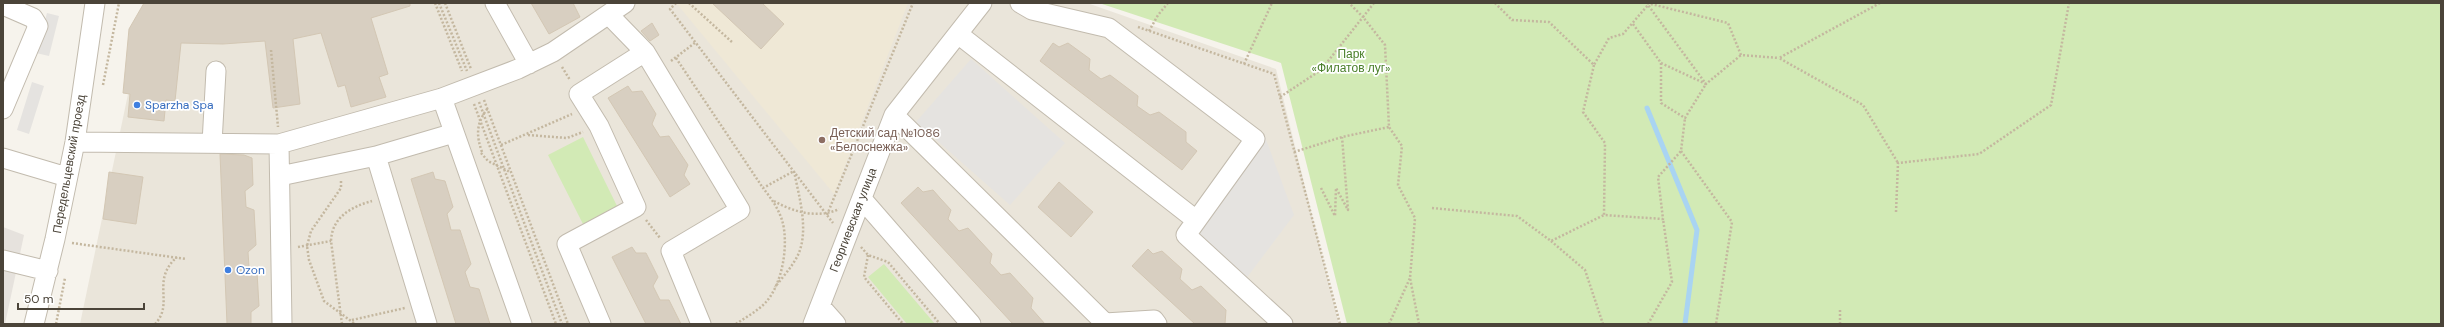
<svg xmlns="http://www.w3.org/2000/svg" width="2444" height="327" viewBox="0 0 2444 327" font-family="'DM Sans',sans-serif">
<rect width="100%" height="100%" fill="#f6f3ec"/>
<path fill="#eae5da" d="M 147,3 L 1087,3 L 1276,69 L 1339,324 L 80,324 Z"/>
<path fill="#e6e2dd" d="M 3,227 L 24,235 L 5,324 L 3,324 Z"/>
<path fill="#efe8d6" d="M 908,3 L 834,194 L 677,4 L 677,3 Z"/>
<path fill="#d2eab5" d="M 1099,3 L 2441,3 L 2441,324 L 1347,324 L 1281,63 Z
M 583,137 L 617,206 L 583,224 L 548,155 Z
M 884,264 L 935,324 L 907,324 L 868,277 Z"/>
<path fill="#e5e3e0" d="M 47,13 L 59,16 L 49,56 L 36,53 Z
M 971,59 L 1065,143 L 1010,205 L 916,122 Z
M 32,82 L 44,86 L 29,134 L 17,130 Z
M 1264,134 L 1294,215 L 1245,280 L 1194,234 Z"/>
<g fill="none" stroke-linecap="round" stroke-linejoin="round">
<path stroke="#a9d4f2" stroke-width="5" d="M 1647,108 L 1697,230 L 1685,324"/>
</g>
<path fill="#d8cfc1" stroke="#d3c7b4" d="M 144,3 L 410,3 L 410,6 L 371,18 L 388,74 L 379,77 L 386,97 L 351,107 L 345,85 L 338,87 L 321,33 L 293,39 L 300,104 L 273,108 L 265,41 L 223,44 L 181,43 L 175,101 L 166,100 L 164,121 L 128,117 L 130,94 L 123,93 L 129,29 Z
M 531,3 L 573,3 L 580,17 L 549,34 Z
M 712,3 L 762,3 L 784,24 L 761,49 Z
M 652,23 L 659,35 L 650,41 L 641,31 Z
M 1053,43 L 1059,47 L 1068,43 L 1090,59 L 1089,70 L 1101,79 L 1110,75 L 1138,96 L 1137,106 L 1150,115 L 1159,112 L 1186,132 L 1186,142 L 1197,151 L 1182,170 L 1040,61 Z
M 628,86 L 632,92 L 642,91 L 656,114 L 652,124 L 660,137 L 669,136 L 688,165 L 684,175 L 690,184 L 670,197 L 608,98 Z
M 220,154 L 244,155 L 252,158 L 253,185 L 245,191 L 246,207 L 254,210 L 256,245 L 248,252 L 249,267 L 257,272 L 259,306 L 251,312 L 251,324 L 227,324 Z
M 109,172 L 143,177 L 136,224 L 103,219 Z
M 433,172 L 435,179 L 445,181 L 453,207 L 447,214 L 451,230 L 460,230 L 471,264 L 465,272 L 470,287 L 479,289 L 490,324 L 456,324 L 411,179 Z
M 1059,182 L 1093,212 L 1071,237 L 1038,207 Z
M 918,187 L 923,192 L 933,190 L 940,198 L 951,210 L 948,219 L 959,231 L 968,228 L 992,254 L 990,263 L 1001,275 L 1010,273 L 1033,298 L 1031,308 L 1045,324 L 1013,324 L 901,203 Z
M 632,247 L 636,253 L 646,253 L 658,277 L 653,286 L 660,300 L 669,300 L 681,324 L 646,324 L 612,257 Z
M 1148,249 L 1153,254 L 1162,251 L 1182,269 L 1180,279 L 1192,290 L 1201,286 L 1226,310 L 1225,324 L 1195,324 L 1132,266 Z"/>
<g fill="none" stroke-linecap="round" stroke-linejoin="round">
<defs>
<path id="minor" d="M 495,3 L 529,64
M 1020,3 L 1032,10 L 1109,28 L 1255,139 L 1186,235 L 1283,324
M 3,5 L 33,18 L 38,26 L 3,109
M 609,15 L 645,52 L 740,210 L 671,251 L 701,324
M 958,34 L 1196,220
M 442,98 L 522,324
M 894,115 L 1105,323 L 1154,320 L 1157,324
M 75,142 L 279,144 L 442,98 L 518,69 L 553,52 L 625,3
M 212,143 L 216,71
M 279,144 L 282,324
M 3,158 L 67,177
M 280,176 L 376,156
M 862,199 L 971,324
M 3,260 L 48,271
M 820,306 L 836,324
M 34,324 L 55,239 L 75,142 L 95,3
M 427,324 L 376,156 L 454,133
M 601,324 L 567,244 L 636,207 L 599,126 L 579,94 L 645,52
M 813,324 L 894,115 L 982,3"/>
</defs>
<use href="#minor" stroke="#c2bbae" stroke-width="21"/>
<path stroke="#c4b79f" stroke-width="2.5" stroke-dasharray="2 2" stroke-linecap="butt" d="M 435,3 L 462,71
M 439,3 L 467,71
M 445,3 L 471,69
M 676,3 L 670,9 L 833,223
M 689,3 L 733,43
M 1374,3 L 1363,17 L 1385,45 L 1389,127 L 1402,146 L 1398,185 L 1415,218 L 1410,278 L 1419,324
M 1495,3 L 1512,20 L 1549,22 L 1594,65 L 1609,38 L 1623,34 L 1648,5 L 1706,84 L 1741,55
M 1647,3 L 1728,23 L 1741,55 L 1779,58
M 1880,3 L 1779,58 L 1863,105 L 1898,163
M 1633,24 L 1661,63 L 1661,103 L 1685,118 L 1706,84 L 1661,63
M 1138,27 L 1274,74 L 1340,324
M 1149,31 L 1158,15 L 1168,3
M 271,50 L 278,127
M 676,58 L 763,188 L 794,171 C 799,197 810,232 797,257 C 791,268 782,278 775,287
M 671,61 L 696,42
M 1244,64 L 1272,3
M 1594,65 L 1583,112 L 1605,143 L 1604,215 L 1663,219 L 1658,177 L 1681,151 L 1685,118
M 562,67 L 570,80
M 103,85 L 119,3
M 1280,97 L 1321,70 L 1363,17 L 1349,3
M 484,100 L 568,324
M 479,102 L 562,324
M 474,104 L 556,324
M 528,135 L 567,138 L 583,132
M 501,145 L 572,114
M 1681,151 L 1732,222 L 1716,324
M 482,152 C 476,135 476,123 488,108
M 1294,152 L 1342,137 L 1389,127
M 481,153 L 488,161 L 510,172
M 341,181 L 341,188 L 311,231 L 307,246 L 309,260 L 324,301 L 355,324
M 1321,188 L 1335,216 L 1336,188 L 1348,210 L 1342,137
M 774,201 C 793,212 818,219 839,209
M 1432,208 L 1517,216 L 1551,241 L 1604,215
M 1896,212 L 1898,163 L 1979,154 L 2051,105 L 2069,3
M 827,215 L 913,3
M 646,220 L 660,238
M 1551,241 L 1585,270 L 1603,324
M 72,243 L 186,259
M 298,247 L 331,241
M 861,247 L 868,255 L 888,262 L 940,324
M 868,255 L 864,277 L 903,324
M 352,320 L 405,308
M 56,324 L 65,278
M 155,324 C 175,303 150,281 177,257
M 342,324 L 331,241 C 332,217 351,207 372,201
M 736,324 C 746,317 758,311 766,302 C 783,283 789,243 782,220 C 778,208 771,198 763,188
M 1389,324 L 1410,278
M 1648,324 L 1672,282 L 1663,219
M 1840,324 L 1840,310"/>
<use href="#minor" stroke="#fff" stroke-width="19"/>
</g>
<g fill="#3f7fe0" stroke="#fff" stroke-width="1.5">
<circle cx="137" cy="105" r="4"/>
<circle cx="228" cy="270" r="4"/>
</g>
<circle fill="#8d6e63" stroke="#fff" stroke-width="1.5" cx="822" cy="140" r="4"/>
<g text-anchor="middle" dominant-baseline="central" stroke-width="3.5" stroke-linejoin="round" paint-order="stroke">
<g font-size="12" fill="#4a7f2a" stroke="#fff">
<text x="1351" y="54">Парк<tspan x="1351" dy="14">«Филатов луг»</tspan></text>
</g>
<g font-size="12" fill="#366cbe" stroke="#fff" text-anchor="start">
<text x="145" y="105">Sparzha Spa</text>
<text x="236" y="270">Ozon</text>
</g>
<g font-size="12" fill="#785e54" stroke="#fff" text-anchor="start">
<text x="830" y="133">Детский сад №1086<tspan x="830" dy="14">«Белоснежка»</tspan></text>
</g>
<g font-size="12" fill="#4b4439" stroke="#fff">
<text transform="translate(69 164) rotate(-80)">Передельцевский проезд</text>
<text transform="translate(853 220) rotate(-69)">Георгиевская улица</text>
</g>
</g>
<rect width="2444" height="327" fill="none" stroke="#4b4439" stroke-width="8"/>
<path d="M18 303v6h126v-6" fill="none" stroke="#4b4439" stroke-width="2"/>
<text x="24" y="303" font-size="12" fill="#4b4439" stroke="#ffffff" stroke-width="3" paint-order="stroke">50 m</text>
</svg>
